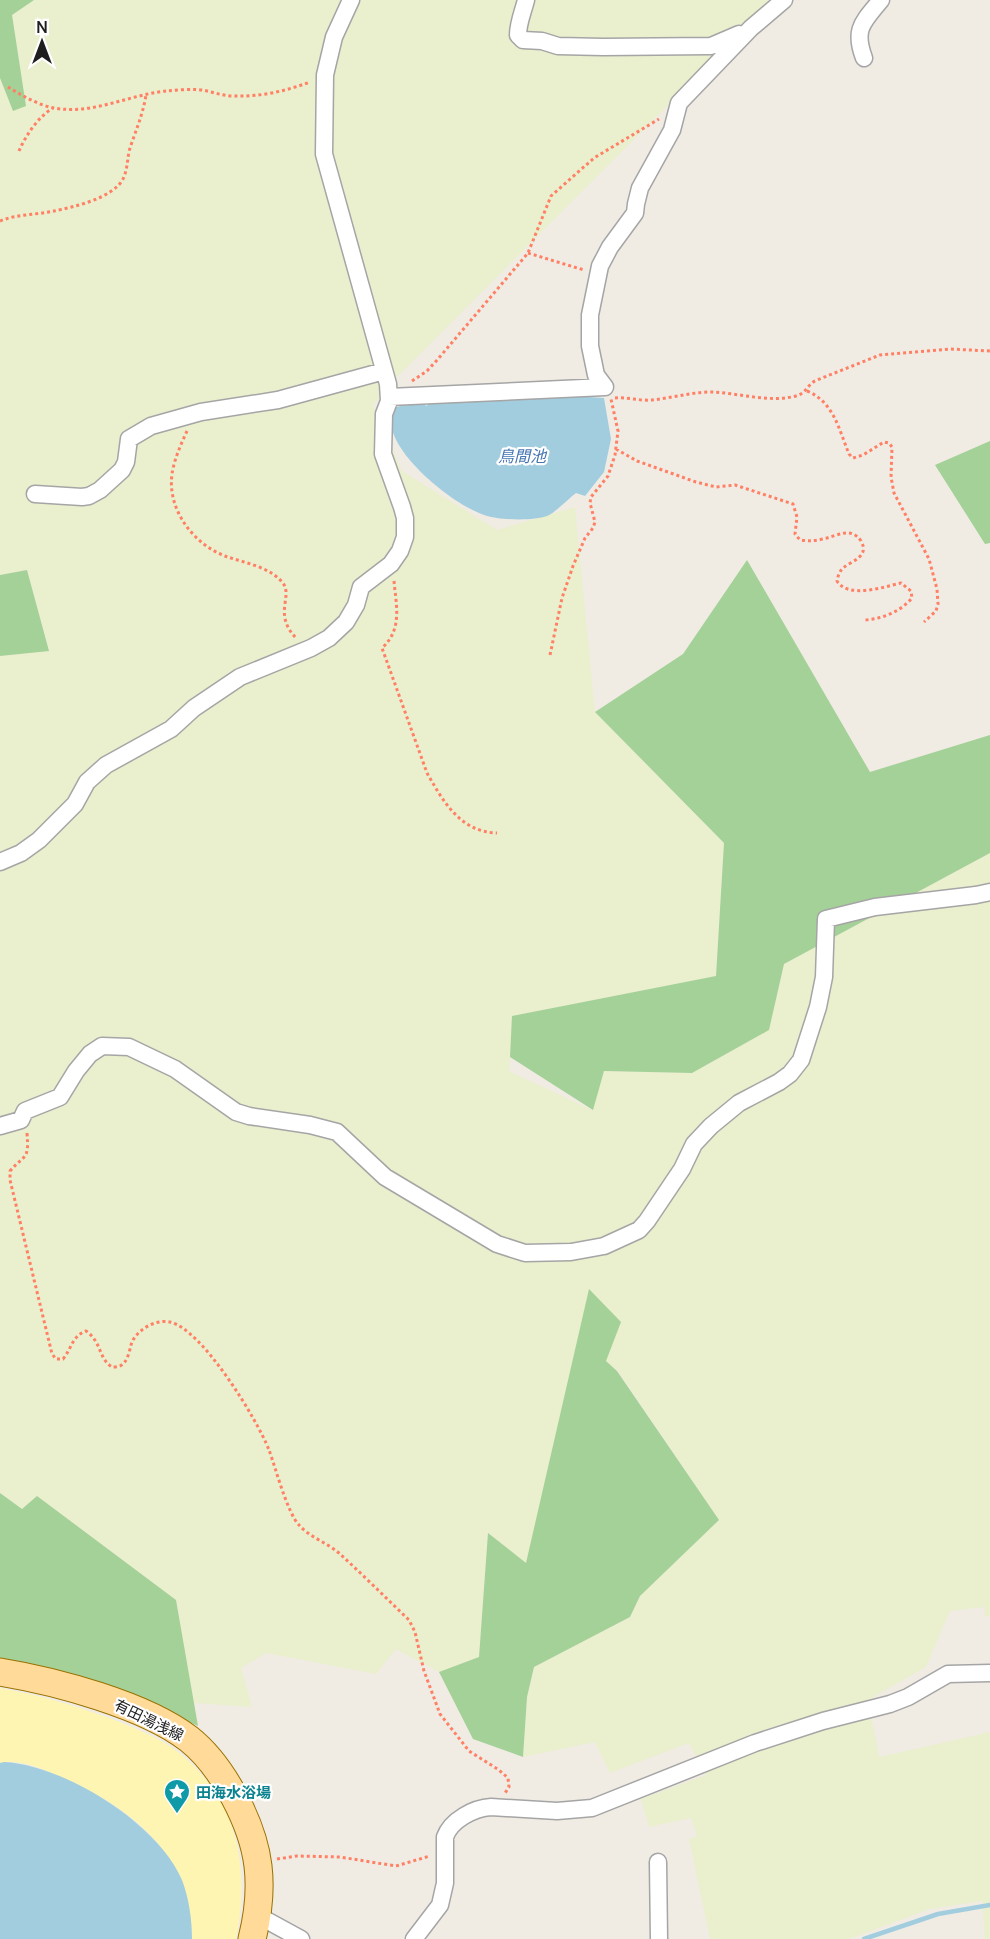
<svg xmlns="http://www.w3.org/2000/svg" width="990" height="1939" viewBox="0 0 990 1939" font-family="Manrope,'Noto Sans JP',sans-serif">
<rect width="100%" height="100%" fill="#f0ece4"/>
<path fill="#eaefce" d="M 34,0 L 773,0 L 398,376 L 373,405 L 402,471 L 497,530 L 575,507 L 595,712 L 724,843 L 716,976 L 513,1016 L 509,1071 L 592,1110 L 604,1071 L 692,1073 L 769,1030 L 784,964 L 990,853 L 990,1616 L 984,1617 L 985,1607 L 950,1611 L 926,1667 L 868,1700 L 879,1757 L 990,1732 L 990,1939 L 985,1939 L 982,1901 L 930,1909 L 849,1939 L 710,1939 L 689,1839 L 697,1836 L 691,1818 L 649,1827 L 641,1799 L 706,1775 L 689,1743 L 610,1773 L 595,1742 L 523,1757 L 527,1697 L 534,1667 L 630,1617 L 640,1596 L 719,1520 L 618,1371 L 606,1361 L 580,1355 L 526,1564 L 488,1533 L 479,1657 L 439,1672 L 396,1649 L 376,1674 L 266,1653 L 241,1668 L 252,1707 L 194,1703 L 176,1600 L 37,1496 L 22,1509 L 0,1493 L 0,656 L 49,650 L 27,570 L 0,575 L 0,78 L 13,111 L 12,14 Z"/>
<path fill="#a4d197" d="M 0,0 L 34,0 L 12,15 L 26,106 L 13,111 L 0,78 Z
M 990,441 L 990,543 L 985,544 L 935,465 Z
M 747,560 L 870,772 L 990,735 L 990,853 L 784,964 L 769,1030 L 692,1073 L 604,1071 L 593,1110 L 510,1057 L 512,1016 L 716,976 L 724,843 L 595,712 L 683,654 Z
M 27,570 L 49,651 L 0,656 L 0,575 Z
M 589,1289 L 621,1322 L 606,1361 L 617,1371 L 719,1520 L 640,1596 L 630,1617 L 534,1667 L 527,1697 L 523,1757 L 473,1739 L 439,1672 L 479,1657 L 488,1533 L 526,1563 Z
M 0,1493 L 22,1509 L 37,1496 L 176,1600 L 198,1726 L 94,1680 L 0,1661 Z"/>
<path fill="#fff5b2" d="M 0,1688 C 44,1696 85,1708 127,1725 C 146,1733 167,1742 183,1756 C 239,1804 250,1870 236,1939 L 192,1939 C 192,1856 133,1808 62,1778 C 43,1769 21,1759 0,1763 Z"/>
<path fill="#a2cddf" d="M 575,396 L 604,398 L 611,439 L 604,472 L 585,496 L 576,493 C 568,499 555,513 547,516 C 534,521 500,520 487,516 C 456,507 392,456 391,422 C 391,417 393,413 394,408 C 403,404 414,406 423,402 L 426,406 L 436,400 Z
M 4,1762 C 64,1765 158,1823 182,1880 C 189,1898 192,1920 192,1939 L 0,1939 L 0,1763 Z"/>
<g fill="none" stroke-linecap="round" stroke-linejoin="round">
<path stroke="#a2cddf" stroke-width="4.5" d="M 864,1939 L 938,1914 L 990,1905"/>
<defs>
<path id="minor" d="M 526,0 C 523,12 518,23 518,35 L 523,40 L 542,41 L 558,46 L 603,47 L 711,46 L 739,34
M 864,58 C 853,29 863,22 881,0
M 389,397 L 605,387 L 596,375 L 590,346 L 590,315 L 600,266 L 610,247 L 635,213 L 636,204 L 640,188 L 672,130 L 679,103 L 751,28 L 784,0
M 35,494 L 82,497 L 89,496 L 100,490 L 122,470 L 126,462 L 129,439 L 151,426 L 201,412 L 278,400 L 384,371
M 0,862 L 21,853 L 39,840 L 75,804 L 87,782 L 106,765 L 171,729 L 194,708 L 240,677 L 311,648 L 329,638 L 346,622 L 356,605 L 361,587 L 391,564 L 400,551 L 405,537 L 405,518 L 402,507 L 383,454 L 384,414 L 389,401 L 388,384 L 324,154 L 325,75 L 334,37 L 351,0
M 0,1126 L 21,1120 L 25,1111 L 60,1097 L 76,1071 L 90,1054 L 102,1046 L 129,1047 L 175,1069 L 236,1112 L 249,1116 L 310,1125 L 337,1132 L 385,1177 L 497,1244 L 525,1253 L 571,1252 L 604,1246 L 639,1230 L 647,1221 L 682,1169 L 694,1144 L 711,1126 L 739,1103 L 779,1082 L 790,1074 L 801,1060 L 818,1007 L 824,977 L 826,919 L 875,907 L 976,895 L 990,892
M 658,1862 L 659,1939
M 257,1915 L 301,1939
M 414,1939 L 440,1905 L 445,1883 L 445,1837 C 451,1820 474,1808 491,1807 L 557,1811 L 592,1808 L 755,1743 L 823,1721 L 890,1704 L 908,1697 L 948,1674 L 990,1673"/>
<path id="primary" d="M 0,1672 C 55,1681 145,1705 189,1739 C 223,1766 253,1824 258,1866 C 261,1891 258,1915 252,1939"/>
</defs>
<use href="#minor" stroke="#a5a5a5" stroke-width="19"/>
<use href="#primary" stroke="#987100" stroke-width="29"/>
<path stroke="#ff8065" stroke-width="3" stroke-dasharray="3 3" stroke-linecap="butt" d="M 8,87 C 21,95 38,105 54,108 C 93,115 128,95 166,91 C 179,90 195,88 207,91 C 216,93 224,96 234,96 C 260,97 286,91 310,82
M 19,151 C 26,135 38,117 53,108
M 0,221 C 17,214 36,215 54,211 C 74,207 113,198 123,179 C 128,169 127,158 130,148 C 136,130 143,114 146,95
M 528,253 L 584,270
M 412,381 L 427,371 L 438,359 L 528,253 L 551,196 L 594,158 L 659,119
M 807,391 C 834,402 839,430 849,454 L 853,458 L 863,455 L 884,442 L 889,443 L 892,447 L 891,477 L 894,493 L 929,559 L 937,589 L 938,604 L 936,611 L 924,622
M 615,398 C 627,397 640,401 652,400 C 672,398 691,392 712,392 C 739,393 769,403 796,396 C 807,393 807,384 817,380 L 880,355 L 950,349 L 990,351
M 187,431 C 181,444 174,460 172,474 C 167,509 193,544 225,556 C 244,563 269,566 283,583 C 293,597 273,614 296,638
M 616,449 L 637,461 L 696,482 L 716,487 L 735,485 L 793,504 L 797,517 L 795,534 L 800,540 C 808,541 815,541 823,539 C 837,536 851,526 861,541 C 870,557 851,561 843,568 C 839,572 838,576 837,581 C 848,599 884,587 901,583 L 911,591 L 912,598 C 900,612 882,619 864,620
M 394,581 C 396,605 403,629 382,648 L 427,773 C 443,801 460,832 497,833
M 550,655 L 562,598 L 573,566 L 585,538 L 593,528 L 595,522 L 590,503 L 591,497 L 608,476 L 615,455 L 618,431 L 611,399
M 27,1133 C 29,1160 26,1153 10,1171 L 10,1180 L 52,1354 L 56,1359 L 63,1359 C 72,1348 72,1336 86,1331 C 102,1342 98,1358 112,1367 C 114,1367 118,1367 120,1366 C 129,1361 129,1350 132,1342 C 138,1329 156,1319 170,1322 C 202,1329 257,1419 269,1450 C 276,1469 287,1512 299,1525 C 309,1537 328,1543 340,1554 C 363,1575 386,1598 409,1620 L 415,1632 L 424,1671 L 440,1714 L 469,1751 L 499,1770 L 508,1778 L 509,1787 L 505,1793
M 277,1859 L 297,1856 L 340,1857 L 396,1866 L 430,1856"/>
<use href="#minor" stroke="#fff" stroke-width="16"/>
<use href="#primary" stroke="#ffda99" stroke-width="27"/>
</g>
<defs>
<symbol id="sight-pin" viewBox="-11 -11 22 30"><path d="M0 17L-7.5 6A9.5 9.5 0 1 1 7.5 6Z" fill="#0f9aa8" stroke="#fff"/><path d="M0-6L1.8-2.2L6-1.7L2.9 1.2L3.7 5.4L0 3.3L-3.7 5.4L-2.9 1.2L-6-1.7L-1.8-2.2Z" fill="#fff"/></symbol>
</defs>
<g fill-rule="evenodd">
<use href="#sight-pin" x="162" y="1777" width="30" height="40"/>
</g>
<g text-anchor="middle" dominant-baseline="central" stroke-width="4.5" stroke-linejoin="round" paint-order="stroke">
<g font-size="15" fill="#1e1e1e" stroke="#fff">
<text transform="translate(149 1720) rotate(26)">有田湯浅線</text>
</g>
<g font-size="15" font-weight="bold" fill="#0d838f" stroke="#fff" text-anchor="start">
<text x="196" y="1792">田海水浴場</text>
</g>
<g font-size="16" font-style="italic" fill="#4675b2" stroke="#fff">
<text x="522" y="456">鳥間池</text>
</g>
</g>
<g transform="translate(42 42)" stroke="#ffffff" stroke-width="4.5" paint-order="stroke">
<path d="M0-4.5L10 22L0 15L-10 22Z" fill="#1e1e1e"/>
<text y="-9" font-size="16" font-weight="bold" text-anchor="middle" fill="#1e1e1e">N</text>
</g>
</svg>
